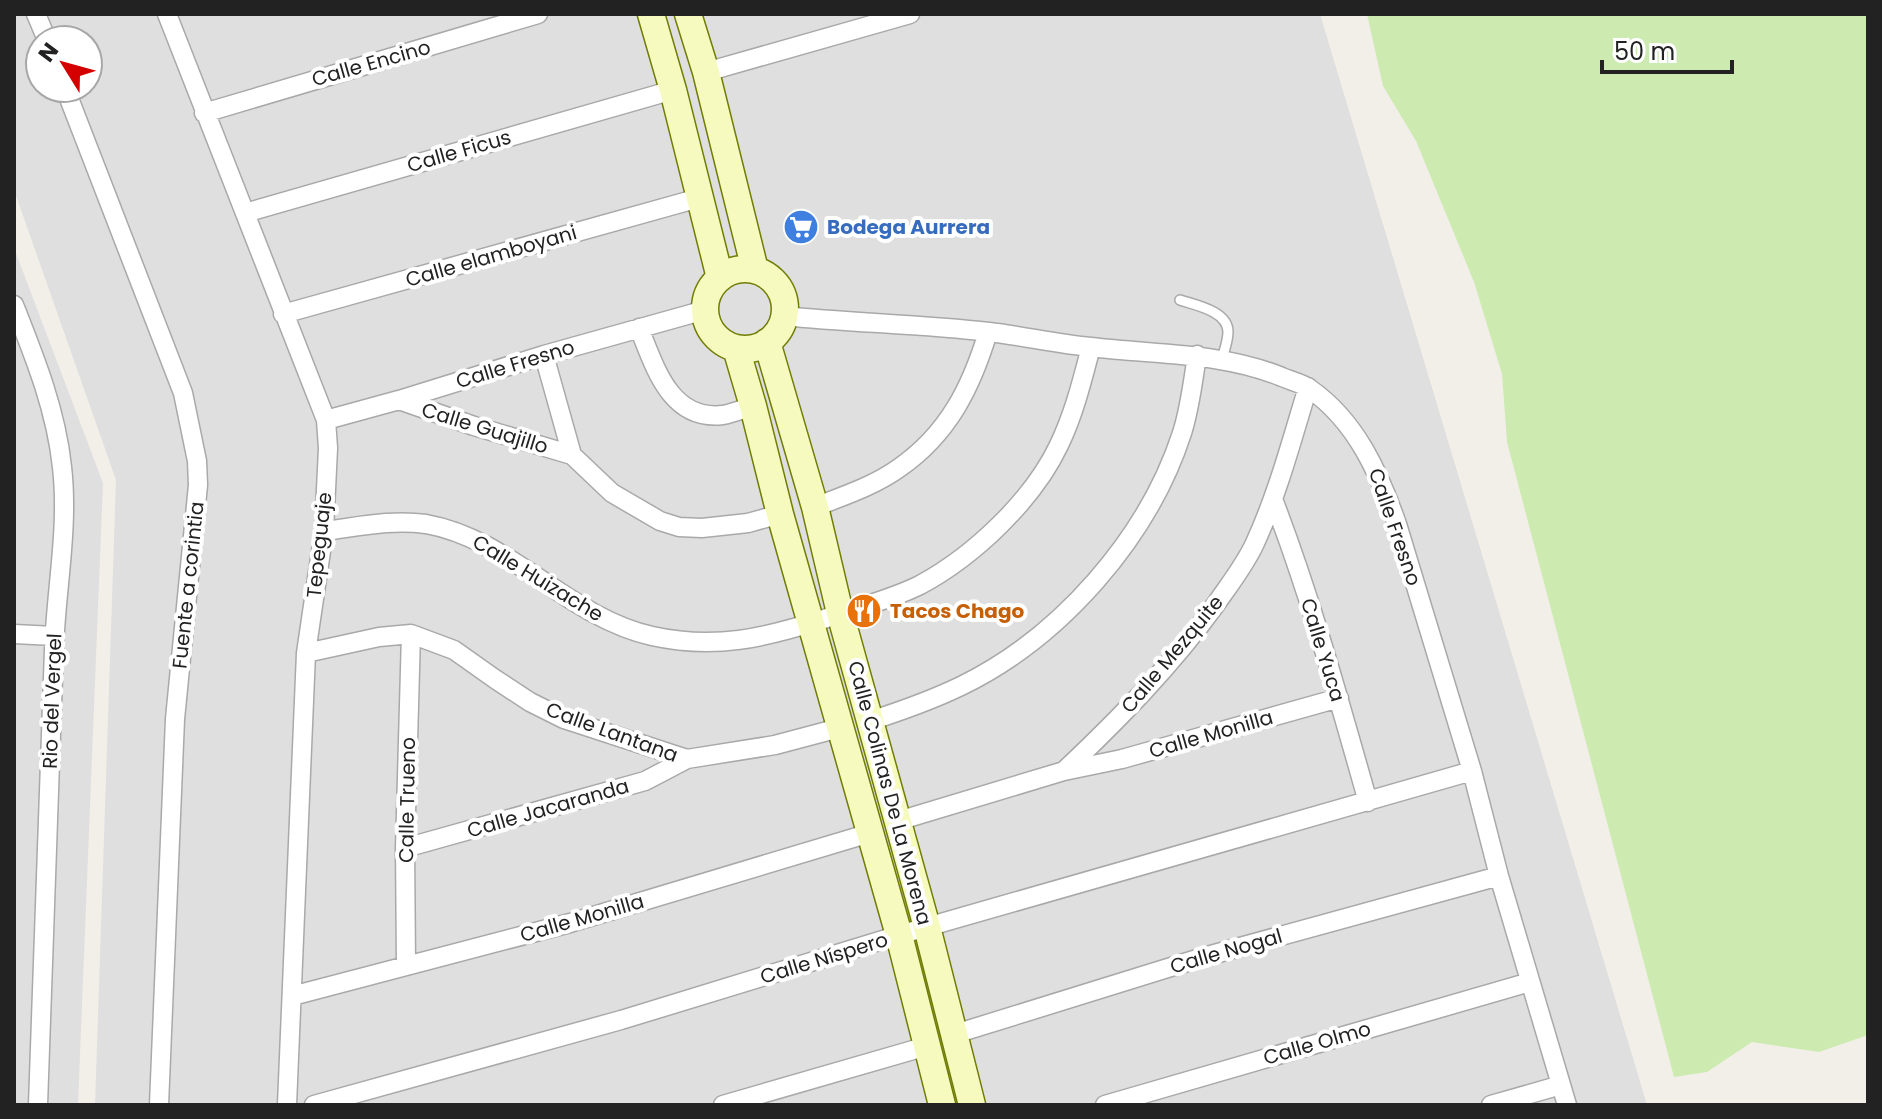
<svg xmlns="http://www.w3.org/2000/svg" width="1882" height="1119" viewBox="0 0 1882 1119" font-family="Poppins,sans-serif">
<rect width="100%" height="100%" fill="#f2efe9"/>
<path fill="#e0dfdf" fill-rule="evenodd" d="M 14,14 L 1320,14 L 1647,1105 L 95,1105 L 116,480 L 14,190 ZM 40,40 L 88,40 L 88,88 L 40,88 Z
M 14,248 L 103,483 L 78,1105 L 14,1105 Z"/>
<path fill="#cdebb0" d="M 1367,14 L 1868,14 L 1868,1035 L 1819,1052 L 1752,1042 L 1707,1072 L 1674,1077 L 1507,442 L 1502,374 L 1474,282 L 1416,141 L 1383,86 Z"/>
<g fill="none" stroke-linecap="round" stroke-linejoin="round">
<defs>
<path id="lane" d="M 1180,300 C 1195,305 1228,311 1228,332 C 1228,341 1224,351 1222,359"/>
<path id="street" d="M 36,14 L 47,40
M 167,14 L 326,420 L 328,448 L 324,531 L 306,653 L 287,1105
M 706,72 L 910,14
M 65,88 L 183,393 L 197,461 L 198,485 L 175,719 L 159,1105
M 204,113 L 538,14
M 245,213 L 673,90
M 14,305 C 35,358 56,410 62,467 C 69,528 56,589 54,649 C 49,801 43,953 38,1105
M 283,314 L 699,198
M 784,316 C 852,323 921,324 989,332 C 1024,336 1057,344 1091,347 C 1156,355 1221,352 1282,377 C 1291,381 1302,383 1310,389 C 1356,421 1379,473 1397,524 L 1472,771 L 1499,876 L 1567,1105
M 639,328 C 655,367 670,421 723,415 C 733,413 743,409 753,406
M 544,355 L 572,455
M 399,400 L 474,426 L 572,455 L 612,493 L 660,521 L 679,527 L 702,528 L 748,523 L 780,514
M 326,420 L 399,400 L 544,355 L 705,310
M 1273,499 C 1311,598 1339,700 1368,802
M 815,507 C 843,496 874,486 899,468 C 948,434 971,388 988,332
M 324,531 C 357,527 391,519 426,524 C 511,539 567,617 652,636 C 715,650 764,638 824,619 C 856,608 890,600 920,585 C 974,556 1033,500 1059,445 C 1074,414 1082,381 1091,347
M 14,634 L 54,636
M 306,653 L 379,637 L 411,634 L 454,650 L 495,679 L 530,702 L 564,719 L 687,759 L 775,745 L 839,728
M 870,721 C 901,711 932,700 961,686 C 1060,638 1148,538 1182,433 C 1190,408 1193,381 1197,355
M 1064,771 C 1119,719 1171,666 1216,604 C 1229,585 1245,565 1255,543 C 1278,493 1292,439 1308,387
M 898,821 L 1064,771 L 1122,759 L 1339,698
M 405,848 L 645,781 L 687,759
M 406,965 L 405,848 L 411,634
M 292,996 L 570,923 L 870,833
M 955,1034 L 1200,958 L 1499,876
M 314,1105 L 621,1020 L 899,935 L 1472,771
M 723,1105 L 927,1046
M 1105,1105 L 1530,982
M 1491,1105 L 1561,1085"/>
<path id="secondary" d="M 651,14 L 673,90 L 720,278
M 688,14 L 706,72 L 755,270
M705 309a40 40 0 1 1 80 0a40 40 0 1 1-80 0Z
M 767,342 L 815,507 L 840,613 L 927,927 L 972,1105
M 736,348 L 753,406 L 780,514 L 899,935 L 942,1105"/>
</defs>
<use href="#lane" stroke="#a9a9a9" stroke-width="12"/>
<use href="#street" stroke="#a9a9a9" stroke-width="21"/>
<use href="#secondary" stroke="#707d05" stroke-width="29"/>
<use href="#lane" stroke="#fff" stroke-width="9"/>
<use href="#street" stroke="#fff" stroke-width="18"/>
<use href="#secondary" stroke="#f7fabf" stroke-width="26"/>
</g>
<defs>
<symbol id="supermarket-disc" viewBox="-11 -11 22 22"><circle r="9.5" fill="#3f7fe0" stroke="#fff"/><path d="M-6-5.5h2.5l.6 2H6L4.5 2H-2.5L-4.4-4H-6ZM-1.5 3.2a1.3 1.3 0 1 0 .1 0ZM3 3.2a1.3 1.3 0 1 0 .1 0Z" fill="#fff"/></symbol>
<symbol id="restaurant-disc" viewBox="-11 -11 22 22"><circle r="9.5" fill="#e8710a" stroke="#fff"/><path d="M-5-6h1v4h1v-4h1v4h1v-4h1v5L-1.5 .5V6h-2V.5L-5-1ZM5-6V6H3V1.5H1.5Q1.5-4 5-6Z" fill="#fff"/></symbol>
</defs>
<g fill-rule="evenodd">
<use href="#supermarket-disc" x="781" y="207" width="40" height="40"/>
<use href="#restaurant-disc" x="844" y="591" width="40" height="40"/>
</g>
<g text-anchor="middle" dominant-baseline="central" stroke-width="8" stroke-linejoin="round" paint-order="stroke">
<g font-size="20" fill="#222" stroke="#fff">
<text transform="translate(371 63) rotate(-16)">Calle Encino</text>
<text transform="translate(459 151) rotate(-16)">Calle Ficus</text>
<text transform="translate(491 256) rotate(-16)">Calle elamboyani</text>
<text transform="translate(515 364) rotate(-17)">Calle Fresno</text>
<text transform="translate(485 428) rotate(17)">Calle Guajillo</text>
<text transform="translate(1395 527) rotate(71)">Calle Fresno</text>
<text transform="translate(319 545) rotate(-84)">Tepeguaje</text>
<text transform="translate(538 578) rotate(31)">Calle Huizache</text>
<text transform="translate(188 585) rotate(-84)">Fuente a corintia</text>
<text transform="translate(1323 650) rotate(73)">Calle Yuca</text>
<text transform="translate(1172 654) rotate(-50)">Calle Mezquite</text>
<text transform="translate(52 701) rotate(-88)">Rio del Vergel</text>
<text transform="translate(612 732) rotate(20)">Calle Lantana</text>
<text transform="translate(1211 734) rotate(-16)">Calle Monilla</text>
<text transform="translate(890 793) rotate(75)">Calle Colinas De La Morena</text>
<text transform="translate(407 800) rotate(-89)">Calle Trueno</text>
<text transform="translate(548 808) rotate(-16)">Calle Jacaranda</text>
<text transform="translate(582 918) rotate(-16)">Calle Monilla</text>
<text transform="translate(1226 951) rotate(-16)">Calle Nogal</text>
<text transform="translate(824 958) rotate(-17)">Calle Níspero</text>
<text transform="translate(1317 1043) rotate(-16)">Calle Olmo</text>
</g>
<g font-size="20" font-weight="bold" fill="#366cbe" stroke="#fff" text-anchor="start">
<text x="827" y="227">Bodega Aurrera</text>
</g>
<g font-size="20" font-weight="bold" fill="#c56008" stroke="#fff" text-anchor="start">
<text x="890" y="611">Tacos Chago</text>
</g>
</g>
<rect width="1882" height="1119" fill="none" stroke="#222222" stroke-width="32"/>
<g transform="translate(64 64) rotate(307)"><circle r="38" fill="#ffffff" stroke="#a7a7a7" stroke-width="2"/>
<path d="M0-6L14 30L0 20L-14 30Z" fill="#d40000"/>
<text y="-12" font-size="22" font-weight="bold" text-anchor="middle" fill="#222222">N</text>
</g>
<path d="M1602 60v12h130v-12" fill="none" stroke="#222222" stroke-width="4"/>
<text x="1614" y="60" font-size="24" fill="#222222" stroke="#ffffff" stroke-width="6" paint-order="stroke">50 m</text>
</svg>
